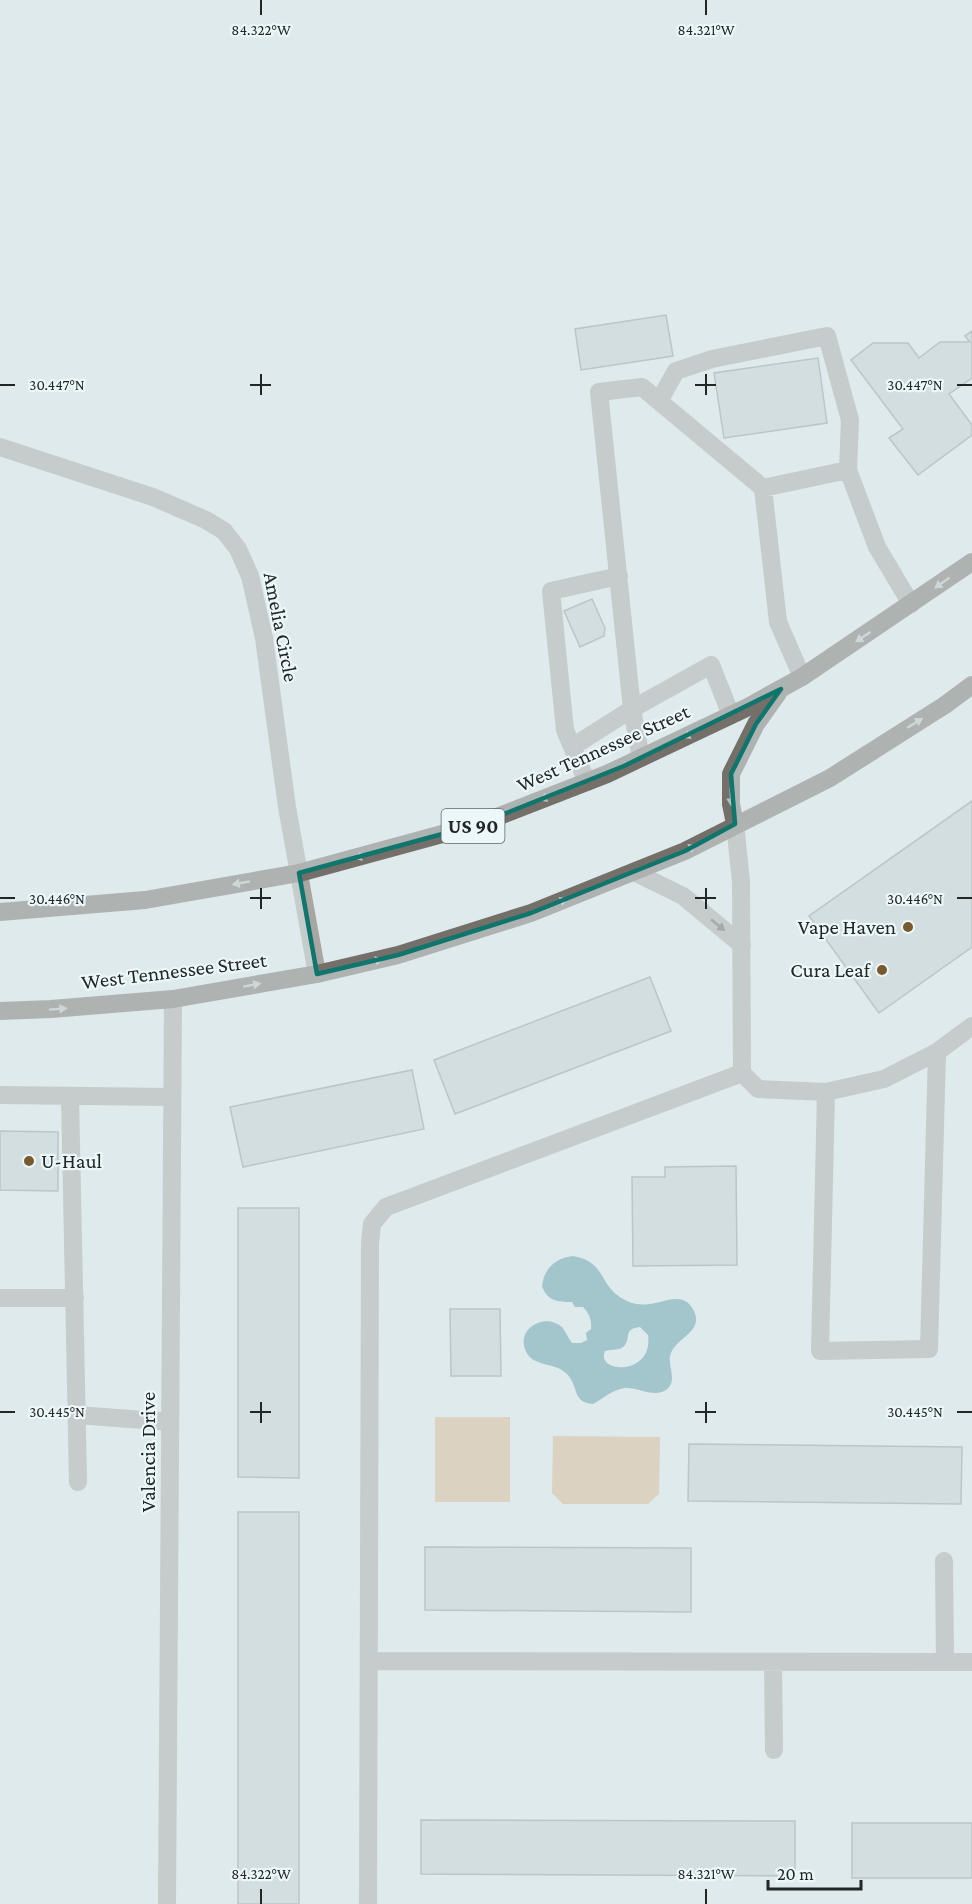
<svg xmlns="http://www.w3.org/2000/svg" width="972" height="1904" viewBox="0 0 972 1904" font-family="'Crimson Pro',serif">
<rect width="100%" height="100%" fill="#deeaec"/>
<path fill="#d8b78c" d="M 435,1417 L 510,1417 L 510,1502 L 435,1502 Z
M 553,1436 L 660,1437 L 659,1494 L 648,1504 L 563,1504 L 552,1493 Z"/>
<path fill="#599ba5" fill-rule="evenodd" d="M 573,1256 C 608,1262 597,1287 627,1301 C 651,1312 670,1293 685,1301 C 689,1303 692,1307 694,1311 C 704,1333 675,1337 670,1356 C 668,1367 678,1381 666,1390 C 654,1398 638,1387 625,1388 C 612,1390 604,1398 593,1404 C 572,1402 579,1388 568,1375 C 556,1362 537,1367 528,1355 C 512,1331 544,1311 562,1327 C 566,1332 568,1338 572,1343 L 581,1343 L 587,1340 L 586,1333 L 591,1329 C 592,1320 589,1313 583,1307 L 575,1307 L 572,1302 C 558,1302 547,1301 542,1286 C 544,1269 555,1258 573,1256 ZM 640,1327 L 648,1335 C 654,1376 595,1374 605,1351 C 611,1349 621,1351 625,1345 C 631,1337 623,1329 640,1327 Z"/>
<path fill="#c4d0d1" stroke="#909b9d" stroke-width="1.5" d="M 666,315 L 673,356 L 581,370 L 575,329 Z
M 972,331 L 972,378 L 949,394 L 972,425 L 972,435 L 918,475 L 889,438 L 903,429 L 851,360 L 873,343 L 908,343 L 919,358 L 940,342 L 970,342 L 965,336 Z
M 818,358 L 827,423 L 724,438 L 714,373 Z
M 592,599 L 605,628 L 604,636 L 580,647 L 564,611 Z
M 972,801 L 972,947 L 879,1013 L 809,916 Z
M 650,977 L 671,1031 L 455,1114 L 434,1060 Z
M 412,1070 L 424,1129 L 243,1167 L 230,1107 Z
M 0,1131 L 58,1132 L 58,1191 L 0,1190 Z
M 736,1166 L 737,1265 L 633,1266 L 632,1177 L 665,1177 L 665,1167 Z
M 238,1208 L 299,1208 L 299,1478 L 238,1477 Z
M 450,1309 L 500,1309 L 501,1376 L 451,1376 Z
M 689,1444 L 962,1447 L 961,1504 L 688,1501 Z
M 238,1512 L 299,1512 L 299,1904 L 238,1904 Z
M 425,1547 L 691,1548 L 691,1612 L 425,1610 Z
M 421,1820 L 795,1821 L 795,1876 L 421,1874 Z
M 852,1823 L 972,1823 L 972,1878 L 852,1878 Z"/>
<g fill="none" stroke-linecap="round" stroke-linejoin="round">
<path stroke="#a9a6a2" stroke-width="18" d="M 659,401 L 676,371 L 712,359 L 827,336 L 850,420 L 848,470 L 877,547 L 911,604
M 0,447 L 153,497 L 206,520 L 224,531 L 238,549 L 250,576 L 264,638 L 287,807 L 317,974
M 763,488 L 848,470
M 572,747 L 632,709 L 711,665 L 731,715
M 641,758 L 632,709 L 599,392 L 642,387 L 763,488 L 778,622 L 802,677
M 587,782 L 565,730 L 551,591 L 619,576
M 735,824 L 741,882 L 742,1073 L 758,1089 L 826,1092 L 820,1351 L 929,1349 L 937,1052
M 634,872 L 683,896 L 742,945
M 826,1092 L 884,1079 L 937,1052 L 972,1026
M 0,1095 L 171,1097
M 70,1096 L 78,1482
M 0,1298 L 75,1298
M 77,1415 L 170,1422
M 944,1561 L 945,1662
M 369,1661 L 972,1662
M 773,1662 L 774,1750
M 167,1904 L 173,999
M 368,1904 L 370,1243 L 372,1224 L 386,1207 L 742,1073"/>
<path stroke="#746f69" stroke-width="18" d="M 735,824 L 731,804 L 731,774 L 756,724 L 778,693
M 0,912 L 145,900 L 299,873 L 479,824 L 607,774 L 746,708 L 802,677 L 972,562
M 0,1011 L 51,1009 L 173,999 L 317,974 L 398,955 L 531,913 L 685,851 L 830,778 L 945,705 L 972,685"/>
</g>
<defs><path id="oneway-solid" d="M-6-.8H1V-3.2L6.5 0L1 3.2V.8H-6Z" transform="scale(1.5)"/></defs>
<g fill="#bbc1bf">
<use href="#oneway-solid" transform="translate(942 583) rotate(145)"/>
<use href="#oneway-solid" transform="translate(863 637) rotate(146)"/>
<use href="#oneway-solid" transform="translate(915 723) rotate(-32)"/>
<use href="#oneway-solid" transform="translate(691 734) rotate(155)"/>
<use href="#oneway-solid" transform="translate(548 797) rotate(159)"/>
<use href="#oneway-solid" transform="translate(731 797) rotate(88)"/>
<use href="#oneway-solid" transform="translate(688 849) rotate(-25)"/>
<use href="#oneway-solid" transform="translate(363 856) rotate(165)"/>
<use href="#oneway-solid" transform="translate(241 883) rotate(170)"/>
<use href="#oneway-solid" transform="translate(559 902) rotate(-22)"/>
<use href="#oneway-solid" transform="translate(374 961) rotate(-13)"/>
<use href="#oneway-solid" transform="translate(252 985) rotate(-10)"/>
<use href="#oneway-solid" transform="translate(58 1009) rotate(-4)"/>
</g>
<use fill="#5f605e" href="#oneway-solid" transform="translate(718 925) rotate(40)"/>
<path d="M0 0H972V1904H0ZM 781,689 L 756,724 L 731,774 L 735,824 L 685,851 L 531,913 L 398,955 L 317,974 L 299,873 L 479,824 L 624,766 Z" fill="#deeaec" fill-opacity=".55" fill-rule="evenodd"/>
<path fill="none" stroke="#0f766e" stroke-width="4.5" stroke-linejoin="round" d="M 781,689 L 756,724 L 731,774 L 735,824 L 685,851 L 531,913 L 398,955 L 317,974 L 299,873 L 479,824 L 624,766 Z"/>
<path fill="none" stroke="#222627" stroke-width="2" d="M 261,0 L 261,15M 706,0 L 706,15M 261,374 L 261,395M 706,374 L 706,395M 0,385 L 15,385M 250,385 L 271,385M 695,385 L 716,385M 957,385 L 972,385M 261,888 L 261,909M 706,888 L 706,909M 0,898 L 15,898M 250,898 L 271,898M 695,898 L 716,898M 957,898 L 972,898M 261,1402 L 261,1423M 706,1402 L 706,1423M 0,1412 L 15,1412M 250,1412 L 271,1412M 695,1412 L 716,1412M 957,1412 L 972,1412M 261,1889 L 261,1904M 706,1889 L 706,1904"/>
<g fill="#785a2f" stroke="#ebf7f9" stroke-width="2">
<circle cx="908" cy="927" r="6"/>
<circle cx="882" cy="970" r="6"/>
<circle cx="29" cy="1161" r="6"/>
</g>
<g text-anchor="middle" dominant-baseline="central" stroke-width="4.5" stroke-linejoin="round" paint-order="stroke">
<rect fill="#ebf7f9" stroke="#5e6566" stroke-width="1.5" x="441.5" y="809" width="63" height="34" rx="4.5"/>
<g font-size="20" font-weight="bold" fill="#222627">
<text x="473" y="826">US 90</text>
</g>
<g font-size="21" fill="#222627" stroke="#ebf7f9">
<text transform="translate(281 627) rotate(79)">Amelia Circle</text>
<text transform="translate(603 748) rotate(-24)">West Tennessee Street</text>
<text transform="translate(174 971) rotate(-7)">West Tennessee Street</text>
<text transform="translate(148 1452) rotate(-90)">Valencia Drive</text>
</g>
<g font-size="21" fill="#222627" stroke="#ebf7f9" text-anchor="end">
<text x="896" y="927">Vape Haven</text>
<text x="870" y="970">Cura Leaf</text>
<text x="41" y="1161" text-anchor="start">U-Haul</text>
</g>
</g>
<g font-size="15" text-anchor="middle" fill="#222627" stroke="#ebf7f9" stroke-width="4.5" stroke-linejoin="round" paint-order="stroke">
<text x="261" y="35">84.322°W</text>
<text x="706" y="35">84.321°W</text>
<text x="57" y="390">30.447°N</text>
<text x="915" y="390">30.447°N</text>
<text x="57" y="904">30.446°N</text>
<text x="915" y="904">30.446°N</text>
<text x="57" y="1417">30.445°N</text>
<text x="915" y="1417">30.445°N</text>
<text x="261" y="1879">84.322°W</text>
<text x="706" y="1879">84.321°W</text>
</g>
<path d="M768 1880v9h93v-9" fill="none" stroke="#222627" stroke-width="3"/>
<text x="777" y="1880" font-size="18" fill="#222627" stroke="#ebf7f9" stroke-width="4.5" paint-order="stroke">20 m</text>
</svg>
